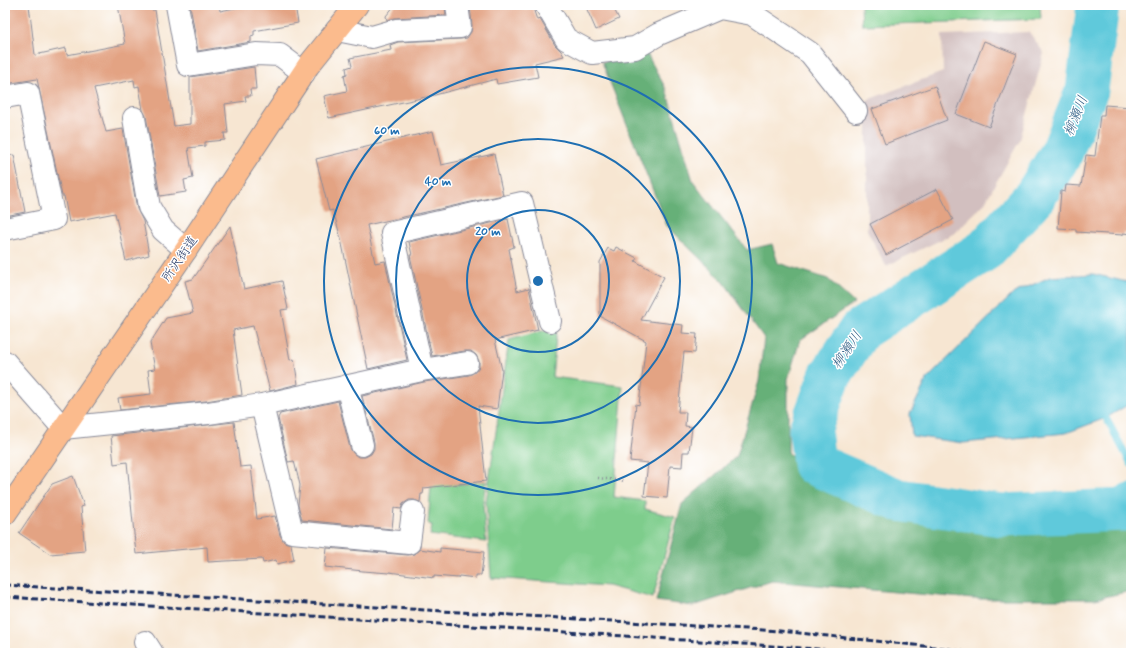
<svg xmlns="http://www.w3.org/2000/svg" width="1136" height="658" viewBox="0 0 1136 658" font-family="Mynerve,'Klee One',sans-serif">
<rect width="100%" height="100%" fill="#fff"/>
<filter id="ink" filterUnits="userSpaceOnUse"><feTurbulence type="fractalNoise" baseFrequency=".025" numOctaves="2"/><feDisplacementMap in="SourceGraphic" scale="8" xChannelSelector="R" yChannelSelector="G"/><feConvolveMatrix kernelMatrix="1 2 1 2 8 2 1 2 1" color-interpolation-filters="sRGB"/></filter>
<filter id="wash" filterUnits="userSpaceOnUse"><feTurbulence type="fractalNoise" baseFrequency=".012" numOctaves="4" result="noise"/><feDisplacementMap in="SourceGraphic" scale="16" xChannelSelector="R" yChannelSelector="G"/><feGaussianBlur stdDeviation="0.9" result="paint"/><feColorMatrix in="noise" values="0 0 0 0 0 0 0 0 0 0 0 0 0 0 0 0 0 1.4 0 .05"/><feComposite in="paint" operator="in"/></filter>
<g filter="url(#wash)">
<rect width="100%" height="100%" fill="#f7e6d2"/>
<path fill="#d2bfbf" d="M 1029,32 L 1044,53 L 1020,140 L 984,204 L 953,234 L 886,266 L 867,230 L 867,100 L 943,72 L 942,35 Z"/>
<path fill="#7ecd8c" stroke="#4c7e75" d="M 861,5 L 1040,5 L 1041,19 L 862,25 Z
M 557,327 L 552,377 L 623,386 L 614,497 L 645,501 L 645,509 L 675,517 L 653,598 L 608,586 L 491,578 L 486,502 L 509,340 Z
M 432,473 L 456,485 L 486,481 L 483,502 L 486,542 L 430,535 L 432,525 L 428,524 Z"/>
<path fill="#66b078" stroke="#40706b" d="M 647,54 L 666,89 L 693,181 L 747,250 L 772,244 L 778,263 L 828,279 L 854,303 L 800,340 L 788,379 L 788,452 L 816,483 L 886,509 L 1006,528 L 1131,522 L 1131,591 L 1095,599 L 973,599 L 772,581 L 693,606 L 656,601 L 682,504 L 737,456 L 759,381 L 764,338 L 723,281 L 667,226 L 602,62 Z"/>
<path fill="#5fc9db" stroke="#3d7c9c" d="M 1093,274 L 1131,283 L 1131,403 L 1106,418 L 1066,433 L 963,443 L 912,436 L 910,414 L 927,379 L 1014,293 L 1050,277 Z"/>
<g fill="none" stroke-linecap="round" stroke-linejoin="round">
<path stroke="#5fc9db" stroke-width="7" d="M 1106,418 L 1131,464"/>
<path stroke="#5fc9db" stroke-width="43" d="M 1098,5 L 1087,90 L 1062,152 L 1035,196 L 985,250 L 860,330 L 830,376 L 810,430 L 814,464 L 898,500 L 1001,515 L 1124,510 L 1131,505"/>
</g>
<g id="blocks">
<path fill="#e3a383" d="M 5,5 L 29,5 L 35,55 L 66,48 L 67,55 L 125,44 L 118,5 L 150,5 L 151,10 L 155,10 L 174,126 L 190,124 L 190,77 L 254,67 L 256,89 L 250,89 L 251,96 L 245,96 L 246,101 L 225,104 L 228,133 L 224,133 L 225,140 L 205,142 L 205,146 L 188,148 L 193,178 L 184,180 L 186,192 L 160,196 L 146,116 L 143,110 L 139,86 L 135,87 L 134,80 L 94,88 L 106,132 L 123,129 L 137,209 L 143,221 L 149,255 L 126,261 L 115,213 L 69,222 L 64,196 L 62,196 L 37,79 L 5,84 Z
M 190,5 L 219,5 L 220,11 L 250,5 L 295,5 L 298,23 L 254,31 L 254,35 L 251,36 L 251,42 L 198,51 Z
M 395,5 L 445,5 L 446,15 L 395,18 L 387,20 L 386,16 Z
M 470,5 L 532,5 L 537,20 L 540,19 L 555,45 L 561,51 L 564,56 L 535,63 L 538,77 L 497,84 L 496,79 L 431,96 L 329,118 L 324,96 L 347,91 L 344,75 L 347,74 L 346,68 L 352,66 L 350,58 L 391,50 L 390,45 L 398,42 L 461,39 L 467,38 L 471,32 L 472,26 Z
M 585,5 L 612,5 L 619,19 L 596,30 Z
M 984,41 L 1017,54 L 989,127 L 956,114 Z
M 935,86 L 947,120 L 885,144 L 872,109 Z
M 1105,105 L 1131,107 L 1131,234 L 1123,233 L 1123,235 L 1076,232 L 1076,229 L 1058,228 L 1061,191 L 1065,192 L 1066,185 L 1081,186 L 1086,155 L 1095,156 L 1100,115 L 1104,115 Z
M 433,131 L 441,165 L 494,154 L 503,195 L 367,225 L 375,263 L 385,261 L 407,360 L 368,369 L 341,239 L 333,210 L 329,211 L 316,159 Z
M 14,155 L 25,212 L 5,216 L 5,156 Z
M 937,189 L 953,220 L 886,255 L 870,224 Z
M 508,219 L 514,247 L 509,249 L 517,291 L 529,288 L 538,330 L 495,340 L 502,370 L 497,409 L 478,406 L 486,481 L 424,488 L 423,494 L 421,494 L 420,502 L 414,500 L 409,500 L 403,504 L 401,509 L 394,508 L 392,529 L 302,520 L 298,505 L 300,485 L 294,461 L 288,462 L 278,418 L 280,414 L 338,401 L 350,448 L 353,453 L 358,457 L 365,457 L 371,454 L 374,449 L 374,442 L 362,396 L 424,382 L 469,375 L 475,372 L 479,367 L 479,361 L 476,355 L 471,351 L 465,351 L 432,356 L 410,255 L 412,255 L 409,242 Z
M 230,226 L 244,289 L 282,281 L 288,309 L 281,310 L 290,360 L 294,359 L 298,384 L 270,391 L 253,326 L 233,330 L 242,395 L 206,401 L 120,410 L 118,398 L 151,394 L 148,370 L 155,369 L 150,343 L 166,318 L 193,313 L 185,281 L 193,279 Z
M 616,247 L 637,258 L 635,261 L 664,277 L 641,320 L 683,325 L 682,333 L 697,334 L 695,353 L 684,352 L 678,412 L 686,412 L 685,426 L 692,427 L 689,452 L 683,452 L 682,467 L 670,466 L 667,498 L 644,496 L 648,463 L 630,461 L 636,404 L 639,405 L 646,341 L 600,316 L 600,262 L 608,248 L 614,251 Z
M 234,422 L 240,467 L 251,466 L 257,519 L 275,516 L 280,535 L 284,542 L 291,544 L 294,560 L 277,564 L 276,560 L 263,563 L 262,559 L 208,562 L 207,547 L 136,554 L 127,462 L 114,464 L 111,436 Z
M 73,476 L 84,506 L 81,507 L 85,551 L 50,554 L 19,533 L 52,484 Z
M 327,548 L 408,555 L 414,554 L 420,549 L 440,552 L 440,548 L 484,552 L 481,575 L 476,575 L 476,578 L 459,576 L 458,578 L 434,576 L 434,578 L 389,572 L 389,573 L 363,571 L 325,567 Z"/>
</g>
</g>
<g filter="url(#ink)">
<use href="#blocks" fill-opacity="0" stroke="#898a98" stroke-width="1"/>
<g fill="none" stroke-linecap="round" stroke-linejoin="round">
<defs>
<path id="minor" d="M 177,5 L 188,65 L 256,54 L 280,55 L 304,73
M 546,5 L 566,39 L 592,53 L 635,48 L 659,34 L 720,8 L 752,14 L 810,53 L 856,111
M 337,30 L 372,37 L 396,30 L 460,27 L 457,5
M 5,97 L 28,93 L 54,219 L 5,229
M 134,118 L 149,207 L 163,230 L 186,250
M 5,362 L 63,428 L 208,413 L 262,405 L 422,370 L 467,363
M 422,370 L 392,233 L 522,203 L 550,321
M 347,386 L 362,445
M 262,405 L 292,532 L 409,543 L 413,512
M 145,642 L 152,653"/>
<path id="major" d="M 5,514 L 186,250 L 308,66 L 357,5"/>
</defs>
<use href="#minor" stroke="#898a98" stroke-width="24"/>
<use href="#major" stroke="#898a98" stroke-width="24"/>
<path stroke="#898a98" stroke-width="2.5" stroke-dasharray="1 3" stroke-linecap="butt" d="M 598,478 L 625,481"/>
<use href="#minor" stroke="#fff" stroke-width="22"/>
<use href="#major" stroke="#fbbb8d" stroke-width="22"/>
<path stroke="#1b2f5e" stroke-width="3" stroke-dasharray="6 3" stroke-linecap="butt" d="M 5,585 L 780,631 L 943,648 L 974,653
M 5,597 L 536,630 L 876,653"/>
</g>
</g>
<g fill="none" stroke="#1f6fb2" stroke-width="2">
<circle cx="538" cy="281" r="71"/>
<circle cx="538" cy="281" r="142"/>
<circle cx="538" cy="281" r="214"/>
</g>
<g text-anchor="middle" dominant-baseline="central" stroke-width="3" stroke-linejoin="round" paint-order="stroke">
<g font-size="13" fill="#1b2f5e" stroke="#fff">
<text transform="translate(180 259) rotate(-56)">所沢街道</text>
</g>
<g font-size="14" font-style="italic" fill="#2f5d84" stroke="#fff">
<text transform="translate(1076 116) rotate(-68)">柳瀬川</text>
<text transform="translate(847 350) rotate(-56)">柳瀬川</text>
</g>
</g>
<circle cx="538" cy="281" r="6" fill="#1f6fb2" stroke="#fff" stroke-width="2"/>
<g font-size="12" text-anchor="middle" font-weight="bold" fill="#1f6fb2" stroke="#fff" stroke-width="3" stroke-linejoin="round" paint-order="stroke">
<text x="387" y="134">60 m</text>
<text x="438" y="185">40 m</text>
<text x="488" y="235">20 m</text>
</g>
<rect width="1136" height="658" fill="none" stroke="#fff" stroke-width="20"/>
</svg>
